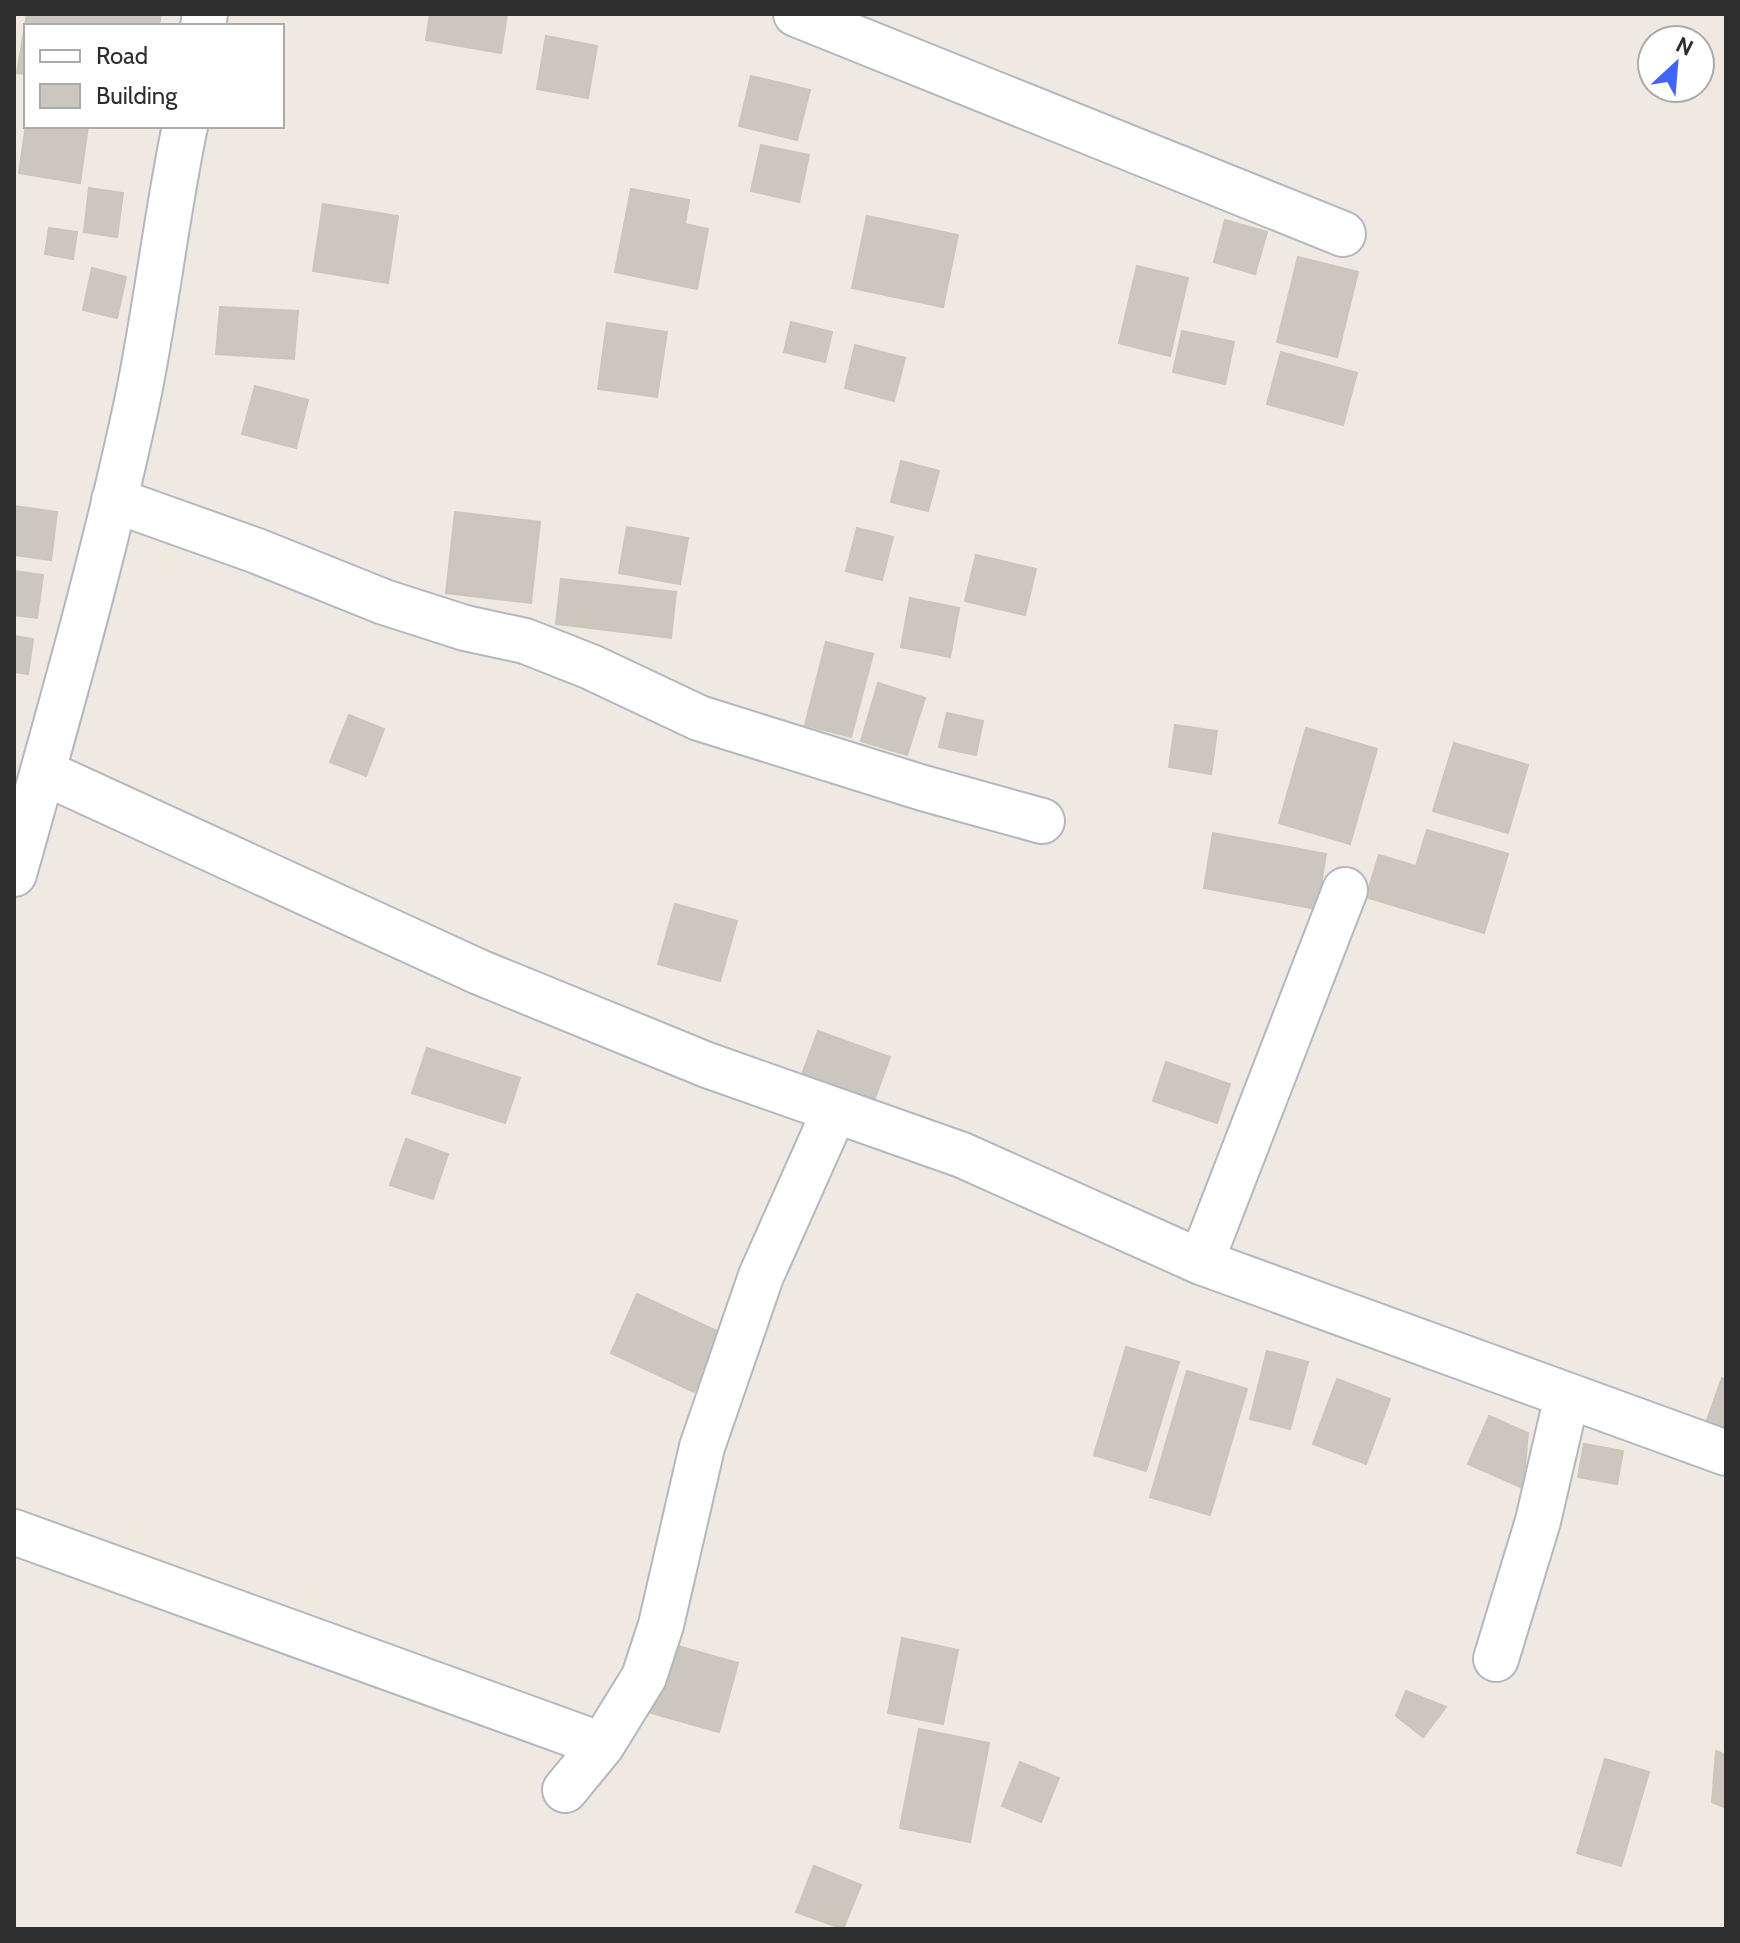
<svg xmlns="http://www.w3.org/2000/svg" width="1740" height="1943" viewBox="0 0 1740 1943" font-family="Cabin,sans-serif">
<rect width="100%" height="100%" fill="#efe9e1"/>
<path fill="#cbc7bf" stroke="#cbc5ba" stroke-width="2" d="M 27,14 L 161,14 L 159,26 L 26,26 L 26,74 L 17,73 Z
M 430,14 L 507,14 L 501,53 L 426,40 Z
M 546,36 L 597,46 L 588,98 L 537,89 Z
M 751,76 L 810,90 L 797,140 L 739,126 Z
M 26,125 L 88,126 L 80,183 L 19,173 Z
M 761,145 L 809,155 L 799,202 L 751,191 Z
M 89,188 L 123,193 L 117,237 L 84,232 Z
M 631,189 L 689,200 L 685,224 L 708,229 L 697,289 L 615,272 Z
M 323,204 L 398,216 L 388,283 L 313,271 Z
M 867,216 L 958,235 L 943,307 L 852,288 Z
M 1225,220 L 1267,232 L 1255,274 L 1214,262 Z
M 49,228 L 77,232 L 73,259 L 45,254 Z
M 1298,257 L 1358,272 L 1337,357 L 1277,342 Z
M 1137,266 L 1188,278 L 1170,356 L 1119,343 Z
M 92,268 L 126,277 L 117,318 L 83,310 Z
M 220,307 L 298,311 L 294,359 L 216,354 Z
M 791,322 L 832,332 L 825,362 L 784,352 Z
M 607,323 L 667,332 L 657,397 L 598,389 Z
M 1182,331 L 1234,342 L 1225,384 L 1173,372 Z
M 855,345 L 905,358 L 894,401 L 845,388 Z
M 1281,352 L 1357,373 L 1343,425 L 1267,404 Z
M 255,386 L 308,400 L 296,448 L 242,434 Z
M 901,461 L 939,471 L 928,511 L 891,502 Z
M 14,506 L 57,512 L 51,560 L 14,555 Z
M 455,512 L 540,522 L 531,603 L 446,593 Z
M 627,527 L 688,538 L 680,584 L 619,573 Z
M 857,528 L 893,537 L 882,580 L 846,571 Z
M 976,555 L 1036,569 L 1025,615 L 965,601 Z
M 14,571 L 43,575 L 37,618 L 14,615 Z
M 561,579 L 676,592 L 671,638 L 556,624 Z
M 910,598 L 959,608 L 950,657 L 901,647 Z
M 14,636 L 33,639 L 28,674 L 14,672 Z
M 826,642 L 873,654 L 851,737 L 805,725 Z
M 878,683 L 925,698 L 907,755 L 861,741 Z
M 947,713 L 983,721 L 976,755 L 939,747 Z
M 349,715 L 384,729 L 366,776 L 330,762 Z
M 1175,725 L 1217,731 L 1211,774 L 1169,767 Z
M 1306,728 L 1377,749 L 1350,844 L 1279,823 Z
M 1454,743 L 1528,765 L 1508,833 L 1433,811 Z
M 1427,830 L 1508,854 L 1484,933 L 1366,897 L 1379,855 L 1416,866 Z
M 1213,833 L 1326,854 L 1317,909 L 1204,888 Z
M 675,904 L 737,921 L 720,981 L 658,964 Z
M 818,1031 L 890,1057 L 872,1106 L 800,1080 Z
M 427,1048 L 520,1078 L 505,1123 L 412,1093 Z
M 1166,1062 L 1230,1084 L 1217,1123 L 1153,1101 Z
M 406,1139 L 448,1154 L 433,1199 L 390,1185 Z
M 637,1294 L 721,1333 L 694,1392 L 611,1353 Z
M 1126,1347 L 1179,1362 L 1146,1471 L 1094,1455 Z
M 1267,1351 L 1308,1362 L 1290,1429 L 1250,1419 Z
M 1187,1371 L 1247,1389 L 1210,1515 L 1150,1497 Z
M 1722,1378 L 1726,1380 L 1726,1430 L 1706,1423 Z
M 1337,1379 L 1390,1399 L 1366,1464 L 1313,1444 Z
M 1489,1416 L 1528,1433 L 1523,1488 L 1468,1464 Z
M 1584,1444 L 1623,1451 L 1617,1484 L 1578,1477 Z
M 902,1638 L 958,1650 L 943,1724 L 888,1713 Z
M 667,1643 L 738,1663 L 719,1732 L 648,1712 Z
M 1406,1691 L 1446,1707 L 1423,1737 L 1396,1716 Z
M 919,1729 L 989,1743 L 970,1842 L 900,1828 Z
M 1716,1751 L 1726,1755 L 1726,1808 L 1712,1802 Z
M 1605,1759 L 1649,1772 L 1621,1866 L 1577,1853 Z
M 1020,1762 L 1059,1778 L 1041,1822 L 1002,1806 Z
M 814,1866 L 861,1885 L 843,1929 L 796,1912 Z"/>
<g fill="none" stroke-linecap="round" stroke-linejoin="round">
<defs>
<path id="minor" d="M 796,14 L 1343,234
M 203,26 L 205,14
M 114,500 L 257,551 L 384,602 L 465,628 L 525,641 L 591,667 L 699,718 L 923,788 L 1042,821
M 43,772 L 479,972 L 707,1065 L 962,1155 L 1201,1262 L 1726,1453
M 14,874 C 58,717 103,561 137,402 C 156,311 166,217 185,126
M 1201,1262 L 1345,890
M 14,1532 L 602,1745
M 1496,1659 L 1538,1521 L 1567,1396
M 565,1790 L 602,1745 L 644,1677 L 661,1625 L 702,1447 L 761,1276 L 835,1110"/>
</defs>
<use href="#minor" stroke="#b4b7c1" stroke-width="48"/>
<use href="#minor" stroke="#fff" stroke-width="44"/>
</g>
<rect width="1740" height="1943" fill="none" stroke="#2e2e2e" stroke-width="32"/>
<rect x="24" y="24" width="260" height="104" fill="#ffffff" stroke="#ababab" stroke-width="2"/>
<rect x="40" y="50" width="40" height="12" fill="#ffffff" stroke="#ababab" stroke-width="2"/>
<text x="96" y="64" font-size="24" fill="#2e2e2e">Road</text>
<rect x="40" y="84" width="40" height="24" fill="#cbc7bf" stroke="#ababab" stroke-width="2"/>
<text x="96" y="104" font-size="24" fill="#2e2e2e">Building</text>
<g transform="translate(1676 64) rotate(26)"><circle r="38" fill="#ffffff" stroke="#ababab" stroke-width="2"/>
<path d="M0-6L14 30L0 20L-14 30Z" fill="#4264fb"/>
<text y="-12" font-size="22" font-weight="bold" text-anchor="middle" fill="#2e2e2e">N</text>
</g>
</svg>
